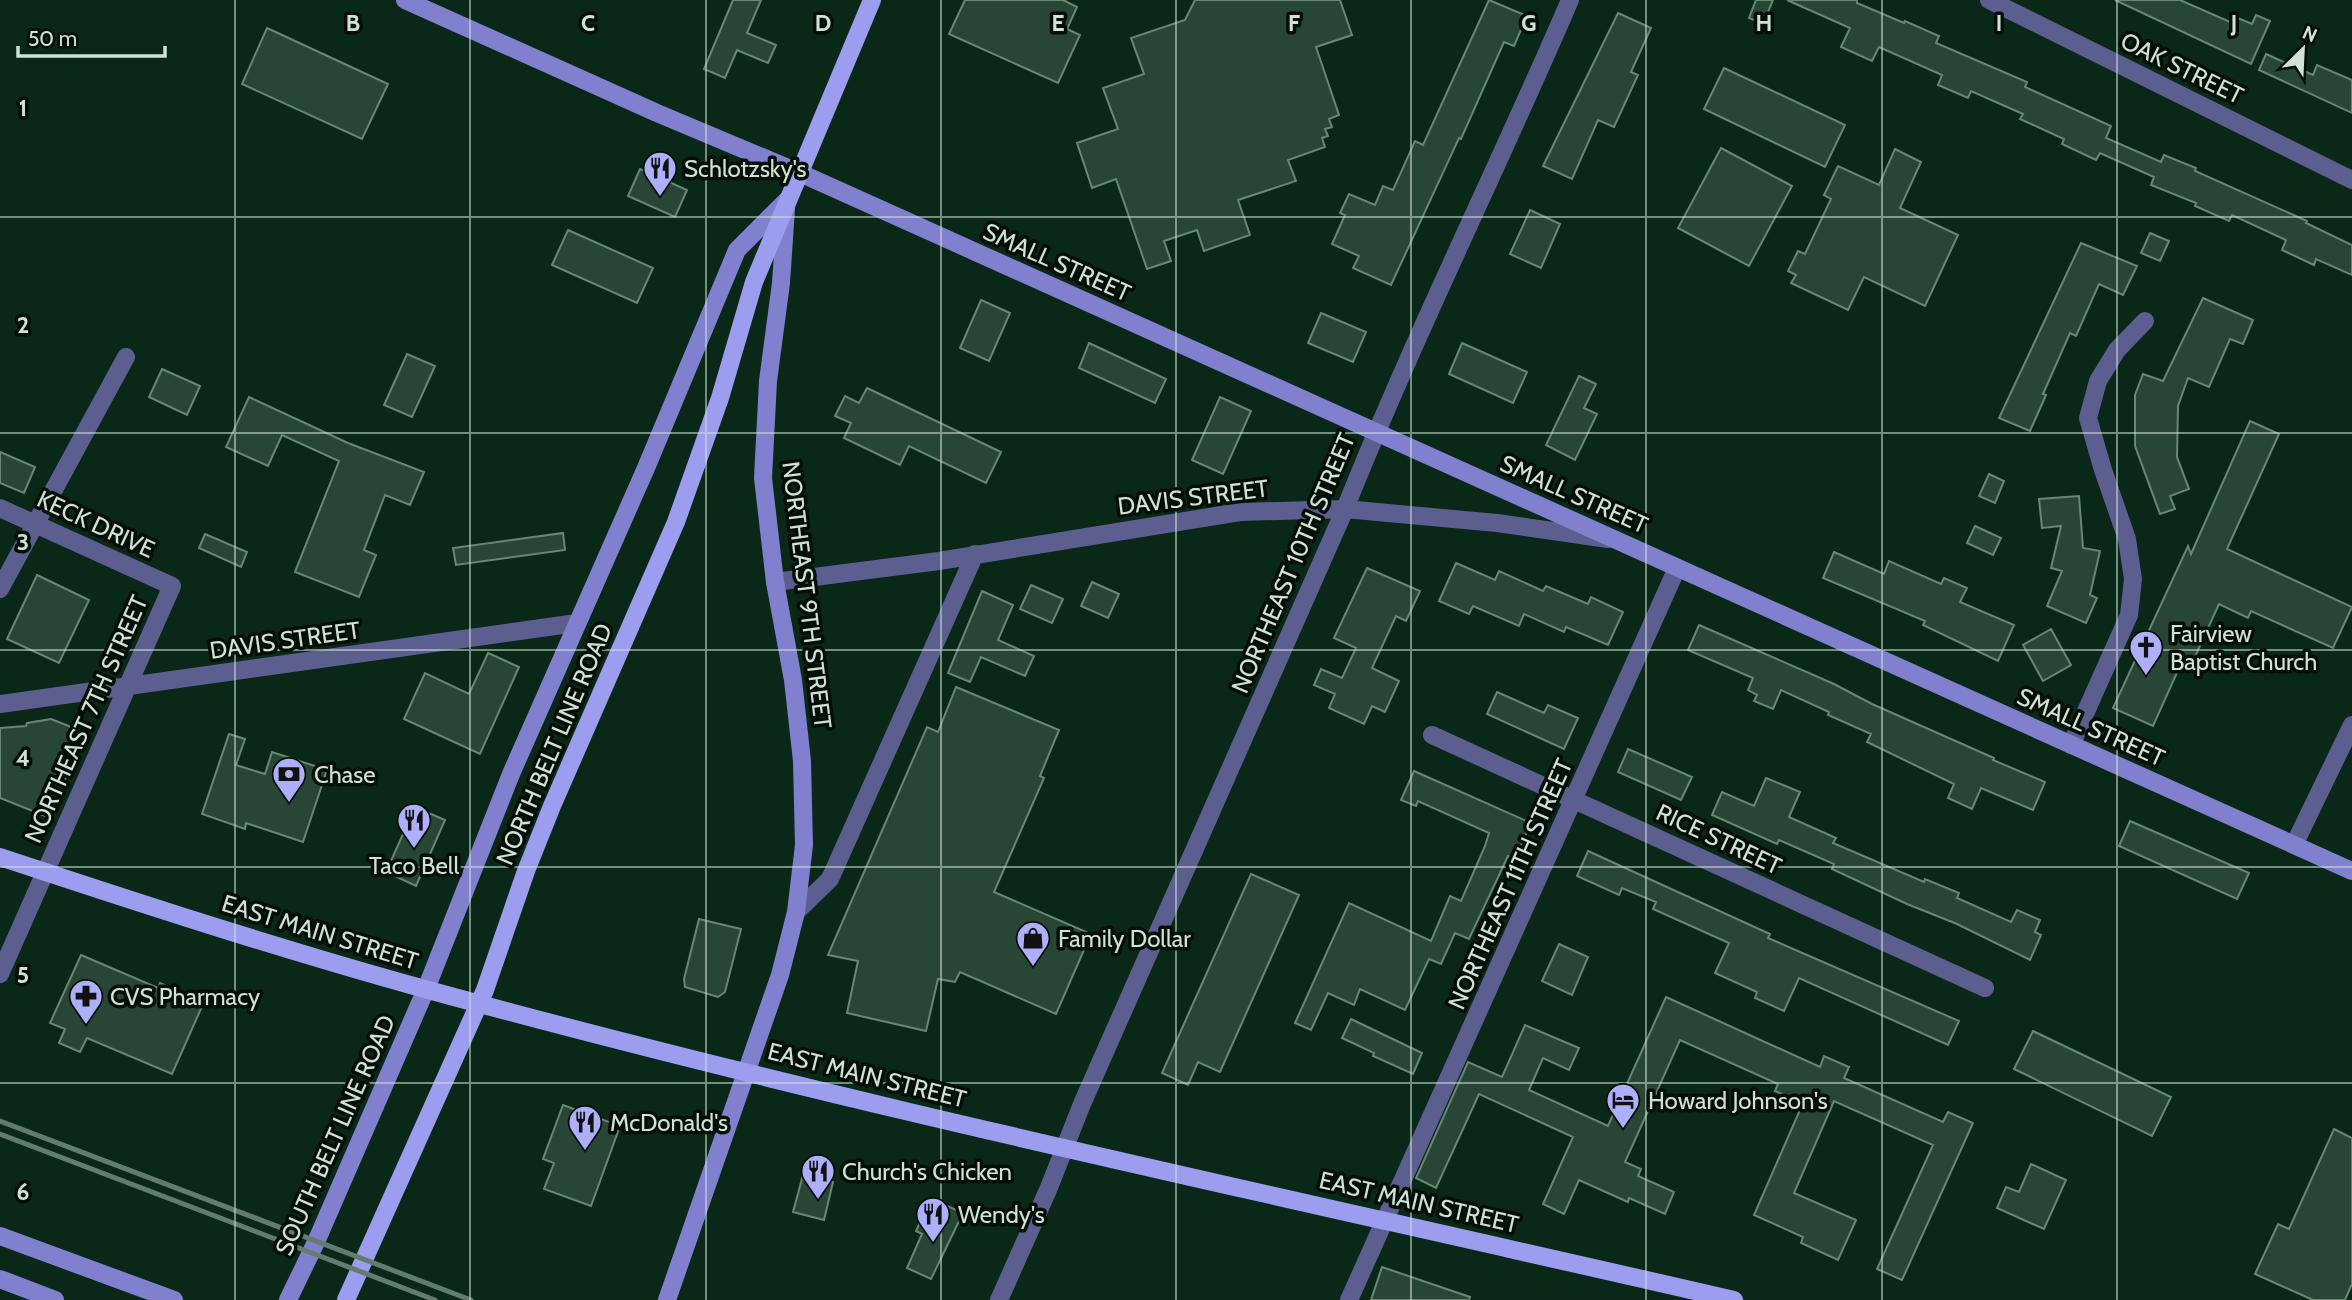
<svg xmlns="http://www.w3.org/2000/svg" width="2352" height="1300" viewBox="0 0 2352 1300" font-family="Cabin,sans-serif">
<rect width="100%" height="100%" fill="#092818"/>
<path fill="#284635" stroke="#688874" stroke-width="2" d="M 733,0 L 761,0 L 747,33 L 776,45 L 768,63 L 737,50 L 725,78 L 704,69 Z
M 965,0 L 1063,0 L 1077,7 L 1067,29 L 1080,35 L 1058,83 L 949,34 Z
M 1195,0 L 1340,0 L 1352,35 L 1316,47 L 1339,115 L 1329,119 L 1332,127 L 1325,129 L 1328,136 L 1322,138 L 1325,147 L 1288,160 L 1296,181 L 1238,200 L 1250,235 L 1204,251 L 1197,230 L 1164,241 L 1171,261 L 1147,269 L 1116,179 L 1092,188 L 1077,143 L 1118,129 L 1103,88 L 1144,74 L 1131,38 L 1185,20 Z
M 1489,0 L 1527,16 L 1514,46 L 1504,42 L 1461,139 L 1459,138 L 1391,285 L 1353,268 L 1359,256 L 1332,244 L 1345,215 L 1340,213 L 1349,194 L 1375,205 L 1383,186 L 1393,190 L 1415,141 L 1423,145 Z
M 1756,0 L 1773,0 L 1763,24 L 1749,18 Z
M 1787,0 L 1857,0 L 1857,3 L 1904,23 L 1905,21 L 1939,36 L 1936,43 L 2027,82 L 2025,87 L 2111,126 L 2106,138 L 2161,162 L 2164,155 L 2196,168 L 2195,171 L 2307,221 L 2306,223 L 2352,245 L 2352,275 L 2316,259 L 2314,265 L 2282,250 L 2286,240 L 2232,215 L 2229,221 L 2195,206 L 2196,203 L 2151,185 L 2154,177 L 2100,153 L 2096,160 L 2062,144 L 2064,139 L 2020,119 L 2023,114 L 1971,91 L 1968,98 L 1938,85 L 1942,75 L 1879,47 L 1872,61 L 1841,47 L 1850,28 Z
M 2115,0 L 2180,0 L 2230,22 L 2233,16 L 2252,24 L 2256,15 L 2270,21 L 2251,64 Z
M 1618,13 L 1651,28 L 1631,72 L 1638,75 L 1614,127 L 1598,120 L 1572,179 L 1543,166 Z
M 267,28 L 388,84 L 362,139 L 242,84 Z
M 2266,54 L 2313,75 L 2317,65 L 2352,80 L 2352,113 L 2259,70 Z
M 1724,68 L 1845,125 L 1825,167 L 1704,109 Z
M 1721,148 L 1792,186 L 1749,266 L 1678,228 Z
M 1895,149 L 1921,162 L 1900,208 L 1958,235 L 1925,306 L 1864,277 L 1848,310 L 1791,283 L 1796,275 L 1788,271 L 1798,251 L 1805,254 L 1831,199 L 1824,195 L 1838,166 L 1879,185 Z
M 640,169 L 687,190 L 675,217 L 628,196 Z
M 1530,210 L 1560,224 L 1541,268 L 1510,254 Z
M 568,230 L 653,268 L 637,303 L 552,265 Z
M 2150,233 L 2169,241 L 2160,261 L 2141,253 Z
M 2081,243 L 2137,266 L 2123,295 L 2099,284 L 2076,336 L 2070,333 L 2043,394 L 2046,395 L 2030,431 L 1999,418 Z
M 2203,298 L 2253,320 L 2243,344 L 2230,339 L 2209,387 L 2188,378 L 2178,406 L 2177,457 L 2189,489 L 2170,496 L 2175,509 L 2160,514 L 2135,446 L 2135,395 L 2143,374 L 2163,381 Z
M 981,300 L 1010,313 L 989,361 L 960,348 Z
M 1321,313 L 1366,332 L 1353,362 L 1308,343 Z
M 1089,343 L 1166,379 L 1155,403 L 1079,368 Z
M 1462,343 L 1527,372 L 1513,403 L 1449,374 Z
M 407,354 L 435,366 L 412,417 L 384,405 Z
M 162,369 L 200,386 L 187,415 L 149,397 Z
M 1579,376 L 1596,384 L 1584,408 L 1597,414 L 1575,460 L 1546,445 Z
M 867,388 L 1001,452 L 986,483 L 909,446 L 900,465 L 844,438 L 851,423 L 835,416 L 845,396 L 859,403 Z
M 249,397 L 348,443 L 424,472 L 410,505 L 385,495 L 364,550 L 376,555 L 359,597 L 295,572 L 339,461 L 282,435 L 268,466 L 226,447 Z
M 1220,397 L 1251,411 L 1223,474 L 1192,460 Z
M 2250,421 L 2279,434 L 2227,549 L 2352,607 L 2333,648 L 2251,611 L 2248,618 L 2219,604 L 2189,670 L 2180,666 L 2153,726 L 2113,708 L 2188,546 L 2191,554 Z
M 0,452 L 35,467 L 24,493 L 0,483 Z
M 1989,474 L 2004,481 L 1995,503 L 1979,496 Z
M 2079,496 L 2083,548 L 2100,551 L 2090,595 L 2097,598 L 2086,623 L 2047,606 L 2062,571 L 2051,568 L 2061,526 L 2042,528 L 2039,499 Z
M 1975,526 L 2001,538 L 1993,555 L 1967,543 Z
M 563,533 L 565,550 L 456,565 L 453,548 Z
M 205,534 L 247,552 L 241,567 L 199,548 Z
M 1834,552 L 1884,574 L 1889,561 L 1941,584 L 1944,578 L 1967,588 L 1960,602 L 2014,625 L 1998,661 L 1923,625 L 1925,621 L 1823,578 Z
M 1456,563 L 1495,580 L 1499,571 L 1543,591 L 1546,586 L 1588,604 L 1591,597 L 1623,612 L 1608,645 L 1566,627 L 1564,632 L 1524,614 L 1519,626 L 1473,606 L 1469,614 L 1439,601 Z
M 1367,568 L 1420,591 L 1406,621 L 1396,616 L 1372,668 L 1399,681 L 1385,712 L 1372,706 L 1364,724 L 1329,708 L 1335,694 L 1314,685 L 1321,669 L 1342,678 L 1356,648 L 1334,638 Z
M 37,575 L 89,600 L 59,663 L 7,639 Z
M 1092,582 L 1119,594 L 1108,618 L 1081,606 Z
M 1031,585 L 1063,599 L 1052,623 L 1020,609 Z
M 982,591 L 1013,605 L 998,640 L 1034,656 L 1025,676 L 981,657 L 970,682 L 948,673 Z
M 1699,625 L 1834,684 L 1872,704 L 1994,758 L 1993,760 L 2045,782 L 2033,810 L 1981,788 L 1972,809 L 1948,798 L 1954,784 L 1867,742 L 1871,734 L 1828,715 L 1829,712 L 1781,690 L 1773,709 L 1754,701 L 1757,695 L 1748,690 L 1753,678 L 1688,650 Z
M 2051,629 L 2071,665 L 2043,681 L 2023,645 Z
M 488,653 L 519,667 L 480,754 L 404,719 L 425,673 L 469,694 Z
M 956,687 L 1059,730 L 1040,776 L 1044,778 L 994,892 L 1091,934 L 1056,1014 L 960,972 L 955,982 L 938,979 L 926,1031 L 847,1013 L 858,961 L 828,955 L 927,727 L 938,732 Z
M 1497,692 L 1544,713 L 1548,705 L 1578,718 L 1564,749 L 1487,714 Z
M 51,719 L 84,732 L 50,818 L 0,798 L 0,728 L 26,726 L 27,723 Z
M 229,734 L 245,739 L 236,765 L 265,774 L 272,752 L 327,770 L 303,842 L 246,823 L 245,829 L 202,814 Z
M 1628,749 L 1692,777 L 1681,800 L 1618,772 Z
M 1414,771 L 1531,823 L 1515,859 L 1508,856 L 1469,939 L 1455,933 L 1441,964 L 1429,959 L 1405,1010 L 1360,989 L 1354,1005 L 1328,993 L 1311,1030 L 1295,1023 L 1349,903 L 1431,941 L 1450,896 L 1461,901 L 1485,846 L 1489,833 L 1418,801 L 1416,806 L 1401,800 Z
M 1766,778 L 1800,792 L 1789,817 L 1836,838 L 1833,843 L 1924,882 L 1925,879 L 1959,893 L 1957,898 L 2011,922 L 2017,910 L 2040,920 L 2035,932 L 2041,935 L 2030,960 L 1957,924 L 1907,904 L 1832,869 L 1834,864 L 1779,840 L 1777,844 L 1712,815 L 1722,792 L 1754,806 Z
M 415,807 L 445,820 L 416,886 L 386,872 Z
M 2130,821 L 2249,873 L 2237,899 L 2119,846 Z
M 1588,851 L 1770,934 L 1768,938 L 1959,1021 L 1948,1045 L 1799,978 L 1784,1011 L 1755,998 L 1757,992 L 1715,973 L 1729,943 L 1653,909 L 1656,902 L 1622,888 L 1619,895 L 1577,876 Z
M 1251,874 L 1299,895 L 1220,1072 L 1198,1062 L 1188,1085 L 1162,1073 Z
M 699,919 L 741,929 L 725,992 L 718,997 L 685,987 L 684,979 Z
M 1559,944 L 1588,957 L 1572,995 L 1542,981 Z
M 81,955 L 158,988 L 160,983 L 204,1002 L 172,1074 L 87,1038 L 80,1052 L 59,1043 L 65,1029 L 50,1023 Z
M 1666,997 L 1820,1067 L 1824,1056 L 1849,1067 L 1844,1078 L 1943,1122 L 1948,1112 L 1973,1123 L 1902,1280 L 1877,1269 L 1933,1145 L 1834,1101 L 1794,1193 L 1856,1220 L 1838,1260 L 1801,1243 L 1803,1237 L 1754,1215 L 1803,1103 L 1775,1091 L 1778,1084 L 1680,1040 L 1625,1162 L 1641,1169 L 1638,1176 L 1674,1192 L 1665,1214 L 1629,1198 L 1628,1202 L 1579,1180 L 1564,1214 L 1543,1204 L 1573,1137 L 1479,1094 L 1436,1188 L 1416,1178 L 1468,1062 L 1502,1077 L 1525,1025 L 1579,1048 L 1569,1070 L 1543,1058 L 1529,1090 L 1608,1126 Z
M 1351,1019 L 1422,1053 L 1413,1074 L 1373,1056 L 1374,1053 L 1342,1038 Z
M 2033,1031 L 2171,1097 L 2152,1136 L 2014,1069 Z
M 563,1105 L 620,1126 L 591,1206 L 544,1189 L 554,1163 L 543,1159 Z
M 2334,1129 L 2352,1138 L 2352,1284 L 2345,1300 L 2313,1300 L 2255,1274 L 2278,1224 L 2289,1229 Z
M 2031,1164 L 2066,1180 L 2044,1229 L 1997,1208 L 2006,1187 L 2019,1192 Z
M 803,1175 L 833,1182 L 824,1220 L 793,1212 Z
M 934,1200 L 963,1213 L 931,1279 L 907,1268 L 922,1234 L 916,1231 L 924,1213 L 928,1215 Z
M 1382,1267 L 1470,1297 L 1469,1300 L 1371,1300 Z"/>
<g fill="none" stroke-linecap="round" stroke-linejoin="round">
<path stroke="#5d5e90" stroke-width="18" d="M 1989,0 L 2352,180
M 0,508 L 172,586 L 0,974
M 775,582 L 939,561 L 1240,512 L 1345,509 L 1497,523 L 1608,539
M 0,589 L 126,357
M 0,704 L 577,623
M 1432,735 L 1985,988
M 2071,745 L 2129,615 L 2133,579 L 2127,539 L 2103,470 L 2088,418 L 2098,381 L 2117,350 L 2145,321
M 2294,845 L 2352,725
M 796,912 L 830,879 L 975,554
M 999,1300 L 1048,1190 L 1082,1104 L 1345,509 C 1414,336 1497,170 1570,0
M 1349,1300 L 1677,568"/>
<path stroke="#8080cf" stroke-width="18" d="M 405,0 L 657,113 L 800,173 L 2352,871
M 0,1236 L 174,1300
M 0,1279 L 55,1300
M 288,1300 L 316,1242 L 426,989 L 511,774 L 646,468 L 737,250 L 787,200
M 667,1300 L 780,975 L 796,912 L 804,845 L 802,761 L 793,680 L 775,582 L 763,478 L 768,381 L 781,283 L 786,209"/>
<path stroke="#9d9df0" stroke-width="18" d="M 0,857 C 139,903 280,949 421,988 C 854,1107 1296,1199 1734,1300
M 346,1300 L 485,990 L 526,871 L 552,806 L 676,522 L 720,398 L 754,282 L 872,0"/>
<path stroke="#637c6e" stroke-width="5" d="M 0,1121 L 471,1300
M 0,1134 L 435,1300"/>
</g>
<path fill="none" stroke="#d0e1d6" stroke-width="2" stroke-opacity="0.55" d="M 235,0 L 235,1300M 470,0 L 470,1300M 706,0 L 706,1300M 941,0 L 941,1300M 1176,0 L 1176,1300M 1411,0 L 1411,1300M 1646,0 L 1646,1300M 1882,0 L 1882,1300M 2117,0 L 2117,1300M 0,217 L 2352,217M 0,433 L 2352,433M 0,650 L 2352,650M 0,867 L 2352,867M 0,1083 L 2352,1083"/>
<defs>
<symbol id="restaurant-pin" viewBox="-11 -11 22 30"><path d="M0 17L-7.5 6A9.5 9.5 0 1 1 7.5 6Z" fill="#adaffb" stroke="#030e07"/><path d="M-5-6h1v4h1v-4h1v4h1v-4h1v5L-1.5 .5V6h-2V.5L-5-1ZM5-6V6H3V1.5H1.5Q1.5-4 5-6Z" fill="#111"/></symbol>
<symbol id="church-pin" viewBox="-11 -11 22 30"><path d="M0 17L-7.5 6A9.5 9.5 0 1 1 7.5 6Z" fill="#adaffb" stroke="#030e07"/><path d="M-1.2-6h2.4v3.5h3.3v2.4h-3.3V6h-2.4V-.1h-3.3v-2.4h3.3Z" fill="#111"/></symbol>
<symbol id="bank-pin" viewBox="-11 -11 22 30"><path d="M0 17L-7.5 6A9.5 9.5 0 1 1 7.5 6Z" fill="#adaffb" stroke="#030e07"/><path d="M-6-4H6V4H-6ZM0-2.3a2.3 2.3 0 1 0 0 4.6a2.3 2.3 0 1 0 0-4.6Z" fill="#111"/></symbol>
<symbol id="shop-pin" viewBox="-11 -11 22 30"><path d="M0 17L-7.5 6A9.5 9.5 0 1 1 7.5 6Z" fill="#adaffb" stroke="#030e07"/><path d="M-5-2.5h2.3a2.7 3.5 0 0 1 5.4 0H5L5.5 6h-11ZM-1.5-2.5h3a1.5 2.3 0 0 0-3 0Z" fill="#111"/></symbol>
<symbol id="pharmacy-pin" viewBox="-11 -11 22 30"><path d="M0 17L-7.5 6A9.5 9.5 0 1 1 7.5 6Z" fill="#adaffb" stroke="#030e07"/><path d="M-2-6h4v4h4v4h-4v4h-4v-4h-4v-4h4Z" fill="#111"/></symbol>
<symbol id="hotel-pin" viewBox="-11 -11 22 30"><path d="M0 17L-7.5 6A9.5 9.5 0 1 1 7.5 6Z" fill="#adaffb" stroke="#030e07"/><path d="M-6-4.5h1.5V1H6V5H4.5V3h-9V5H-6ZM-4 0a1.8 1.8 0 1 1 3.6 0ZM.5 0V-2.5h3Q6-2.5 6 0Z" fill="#111"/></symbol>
</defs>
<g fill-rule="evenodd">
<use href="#restaurant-pin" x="641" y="149" width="38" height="52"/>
<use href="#church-pin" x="2127" y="628" width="38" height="52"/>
<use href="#bank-pin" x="270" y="755" width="38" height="52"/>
<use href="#restaurant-pin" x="395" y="801" width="38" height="52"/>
<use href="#shop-pin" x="1014" y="919" width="38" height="52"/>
<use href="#pharmacy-pin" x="67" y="977" width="38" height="52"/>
<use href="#hotel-pin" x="1604" y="1081" width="38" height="52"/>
<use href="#restaurant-pin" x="566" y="1103" width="38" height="52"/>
<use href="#restaurant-pin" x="799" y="1152" width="38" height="52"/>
<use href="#restaurant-pin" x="914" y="1195" width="38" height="52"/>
</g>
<g text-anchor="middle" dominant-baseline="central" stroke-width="7" stroke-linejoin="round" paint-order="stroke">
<g font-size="24" fill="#d0e1d6" stroke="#030e07">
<text transform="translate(2182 68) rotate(26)">OAK STREET</text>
<text transform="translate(1057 262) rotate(24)">SMALL STREET</text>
<text transform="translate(1574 494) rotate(24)">SMALL STREET</text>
<text transform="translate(1193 497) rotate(-7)">DAVIS STREET</text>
<text transform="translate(96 524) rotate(25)">KECK DRIVE</text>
<text transform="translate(1293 563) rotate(-67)">NORTHEAST 10TH STREET</text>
<text transform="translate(807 595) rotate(83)">NORTHEAST 9TH STREET</text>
<text transform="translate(285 640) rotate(-8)">DAVIS STREET</text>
<text transform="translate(86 719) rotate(-66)">NORTHEAST 7TH STREET</text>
<text transform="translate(2091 727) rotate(24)">SMALL STREET</text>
<text transform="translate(554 744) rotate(-67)">NORTH BELT LINE ROAD</text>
<text transform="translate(1719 839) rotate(25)">RICE STREET</text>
<text transform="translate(1510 884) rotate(-66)">NORTHEAST 11TH STREET</text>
<text transform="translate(320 932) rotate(17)">EAST MAIN STREET</text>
<text transform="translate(867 1075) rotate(14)">EAST MAIN STREET</text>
<text transform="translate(335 1135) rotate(-66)">SOUTH BELT LINE ROAD</text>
<text transform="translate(1419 1202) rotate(13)">EAST MAIN STREET</text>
</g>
<g font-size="24" fill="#d0e1d6" stroke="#030e07" text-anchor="start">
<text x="684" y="168">Schlotzsky's</text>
<text x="2170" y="633">Fairview<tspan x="2170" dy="28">Baptist Church</tspan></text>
<text x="314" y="774">Chase</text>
<text x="414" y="865" text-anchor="middle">Taco Bell</text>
<text x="1058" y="938">Family Dollar</text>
<text x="110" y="996">CVS Pharmacy</text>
<text x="1648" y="1100">Howard Johnson's</text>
<text x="610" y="1122">McDonald's</text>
<text x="842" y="1171">Church's Chicken</text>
<text x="958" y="1214">Wendy's</text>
</g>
</g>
<g font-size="23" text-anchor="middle" font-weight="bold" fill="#d0e1d6" stroke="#030e07" stroke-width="7" stroke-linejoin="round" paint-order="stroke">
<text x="353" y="31">B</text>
<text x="588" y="31">C</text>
<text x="823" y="31">D</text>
<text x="1058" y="31">E</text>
<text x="1294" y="31">F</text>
<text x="1529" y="31">G</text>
<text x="1764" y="31">H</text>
<text x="1999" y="31">I</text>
<text x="2234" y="31">J</text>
<text x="23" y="116">1</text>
<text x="23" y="333">2</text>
<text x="23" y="550">3</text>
<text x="23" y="766">4</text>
<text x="23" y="983">5</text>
<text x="23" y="1200">6</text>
</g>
<g transform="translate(2303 49) rotate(24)" stroke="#030e07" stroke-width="5" paint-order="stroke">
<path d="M0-5L12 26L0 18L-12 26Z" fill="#d0e1d6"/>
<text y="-10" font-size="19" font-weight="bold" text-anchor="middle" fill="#d0e1d6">N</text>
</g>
<path d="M18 46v10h147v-10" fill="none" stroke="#d0e1d6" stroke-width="3.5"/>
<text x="28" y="46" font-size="21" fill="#d0e1d6" stroke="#030e07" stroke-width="5" paint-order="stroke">50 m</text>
</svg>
